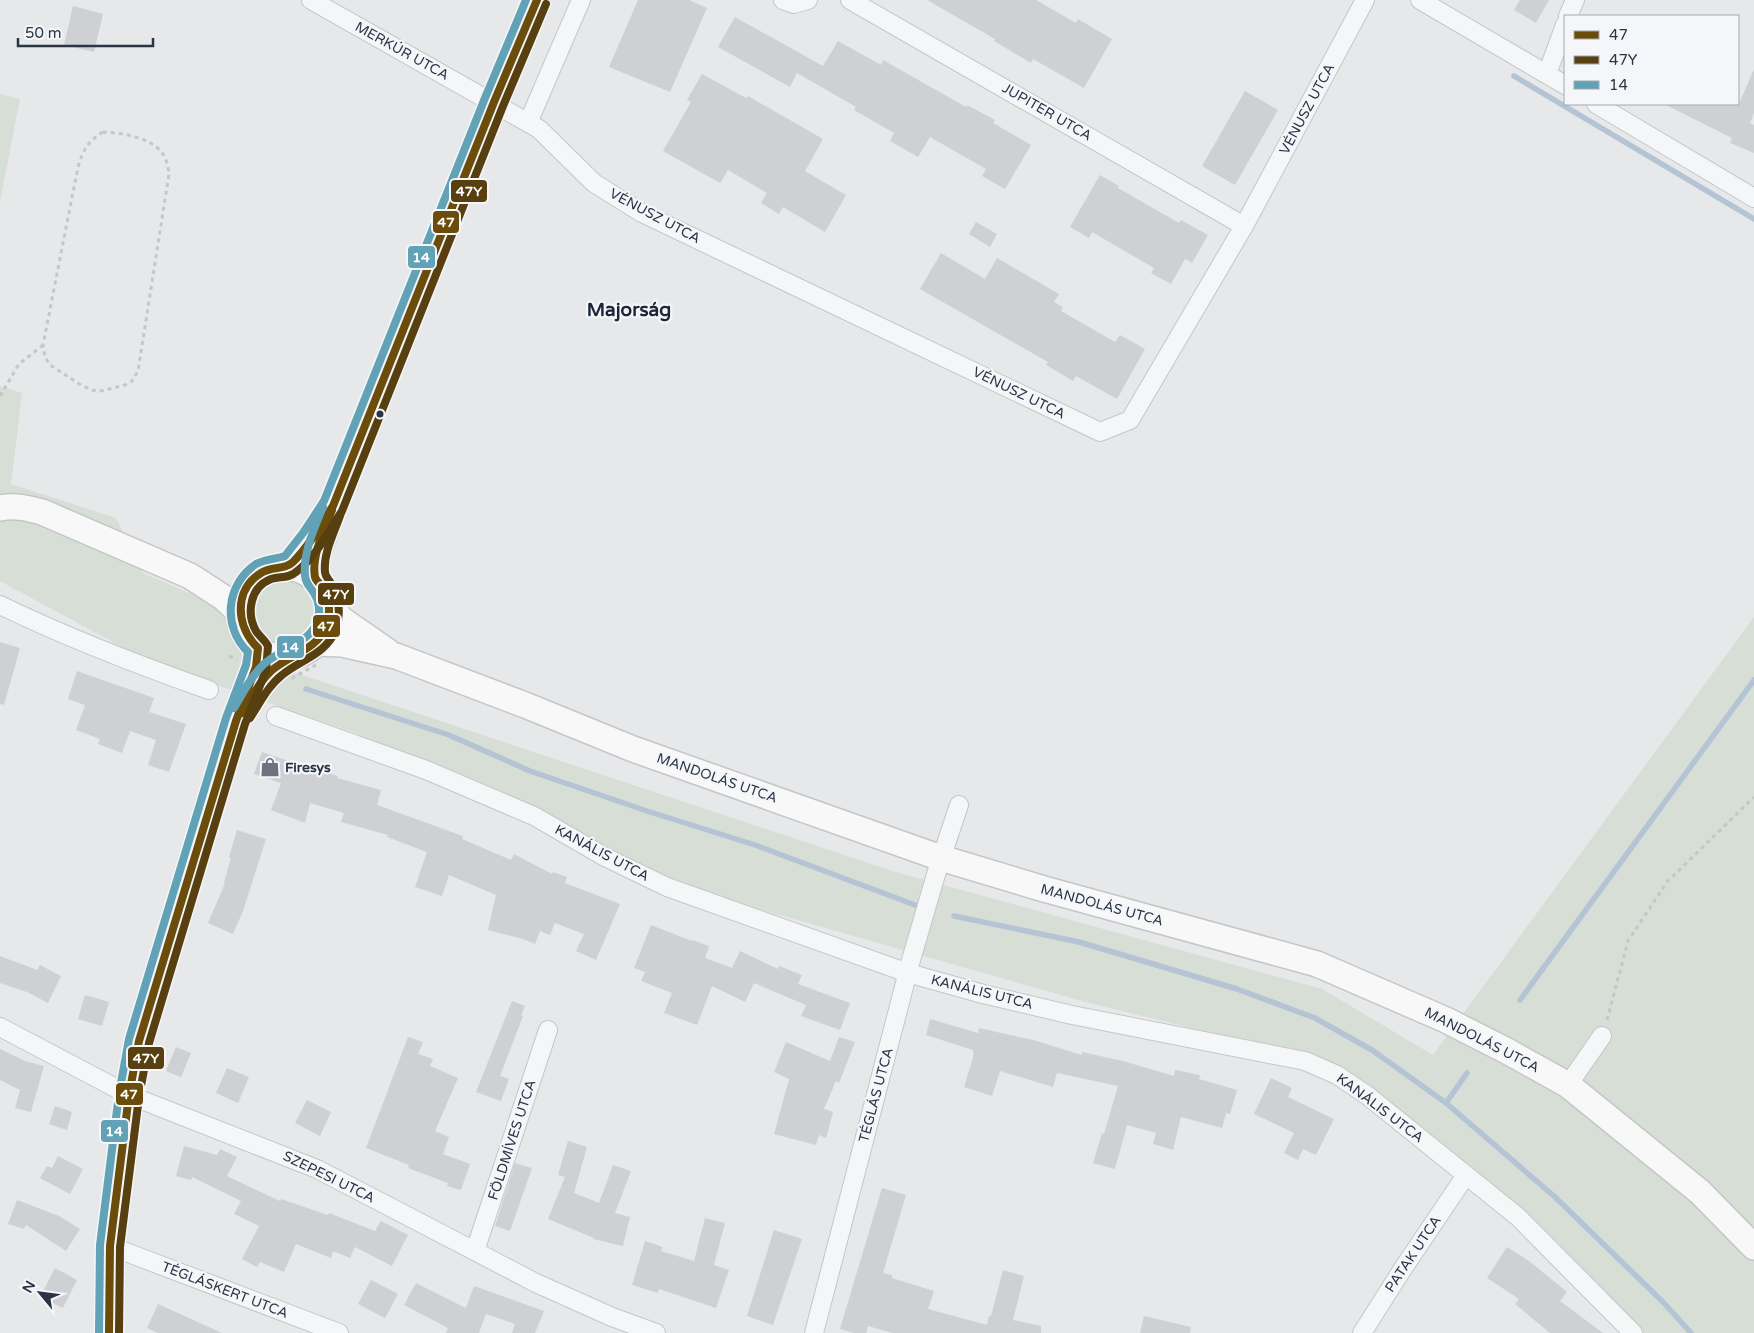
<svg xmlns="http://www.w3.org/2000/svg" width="1754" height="1333" viewBox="0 0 1754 1333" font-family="'Varela Round',sans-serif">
<rect width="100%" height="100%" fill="#e6e8ea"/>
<path fill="#d6ded6" d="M 0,94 L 20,99 L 0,201 Z
M 0,386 L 22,393 L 11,484 L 116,518 L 143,573 L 256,622 C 247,566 319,570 316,613 C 316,626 308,634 297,640 L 304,644 L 296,673 L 892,871 L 1322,989 L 1433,1055 L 1754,617 L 1754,1333 L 1635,1333 L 1416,1122 L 1325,1061 L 1082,1001 L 664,882 L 570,827 L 356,733 L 150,662 L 0,581 Z"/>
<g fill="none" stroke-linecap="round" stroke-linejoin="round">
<path stroke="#b4c4d5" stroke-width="5.5" d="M 1514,76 L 1754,219
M 306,689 L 449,735 L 530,771 L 647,811 L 755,845 L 915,905
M 954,916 L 1079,942 L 1237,989 L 1315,1018 L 1372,1050 L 1446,1103
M 1520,1000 L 1754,680
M 1467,1073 L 1446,1103 L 1555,1197 L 1664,1303 L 1691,1333"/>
</g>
<path fill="#ced0d3" d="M 638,0 L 689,0 L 707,8 L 670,92 L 609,67 Z
M 927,0 L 1036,0 L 1076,23 L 1078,19 L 1112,39 L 1084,88 L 1033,59 L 1031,63 L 994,41 L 995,39 Z
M 1520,0 L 1549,0 L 1536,23 L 1514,10 Z
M 73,6 L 103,14 L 94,52 L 64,45 Z
M 735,17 L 823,66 L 838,41 L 881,65 L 883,60 L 966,107 L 967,105 L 995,120 L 993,123 L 1031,145 L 1005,189 L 982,176 L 986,169 L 930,137 L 918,157 L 890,141 L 894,133 L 854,110 L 856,107 L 797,73 L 790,87 L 718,47 Z
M 1754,69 L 1754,113 L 1750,123 L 1754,125 L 1754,153 L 1730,143 L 1732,138 L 1664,104 L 1739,104 Z
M 702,74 L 746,98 L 748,96 L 823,139 L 805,171 L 846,195 L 825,232 L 783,207 L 779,214 L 761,203 L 767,193 L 728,170 L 720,183 L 663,151 L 691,102 L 687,100 Z
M 1245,91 L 1278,110 L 1235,185 L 1202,166 Z
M 1100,175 L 1119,186 L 1118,188 L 1179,223 L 1181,220 L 1208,235 L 1192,263 L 1185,259 L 1171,284 L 1151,273 L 1154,268 L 1092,232 L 1089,238 L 1070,227 Z
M 976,222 L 997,234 L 990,247 L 969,234 Z
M 941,253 L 985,279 L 997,258 L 1059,294 L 1054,302 L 1063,307 L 1061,311 L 1115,342 L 1120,335 L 1145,349 L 1117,399 L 1076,376 L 1073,381 L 1046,365 L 1048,362 L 920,289 Z
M 0,642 L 20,648 L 4,705 L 0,704 Z
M 77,671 L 154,698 L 149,712 L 186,724 L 169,772 L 148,765 L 156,740 L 130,731 L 122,753 L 98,744 L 100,739 L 76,730 L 85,705 L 68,699 Z
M 262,752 L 309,768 L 338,776 L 337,778 L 381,790 L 377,805 L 463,836 L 462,839 L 511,860 L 514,854 L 552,874 L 553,872 L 567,877 L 565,883 L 620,904 L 596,960 L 576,951 L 584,934 L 555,923 L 550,935 L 540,931 L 535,944 L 523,939 L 488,930 L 496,895 L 449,875 L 442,896 L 415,887 L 427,852 L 387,837 L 388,835 L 341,822 L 344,813 L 310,803 L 305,823 L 271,810 L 281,783 L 254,774 Z
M 237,830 L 266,839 L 243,911 L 233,934 L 208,923 L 225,883 L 224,882 L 231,858 L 229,857 Z
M 651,925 L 692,941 L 692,940 L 709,946 L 705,958 L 732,968 L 740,951 L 778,969 L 779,966 L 802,975 L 798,984 L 850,1003 L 840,1030 L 801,1016 L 806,1005 L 754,983 L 745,1002 L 712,986 L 697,1025 L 664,1013 L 672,993 L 641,981 L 645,972 L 634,968 Z
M 0,956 L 37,970 L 40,965 L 61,976 L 48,1003 L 27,992 L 0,983 Z
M 85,995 L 109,1002 L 102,1026 L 78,1019 Z
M 512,1001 L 525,1006 L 521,1016 L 523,1016 L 500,1076 L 509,1079 L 501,1101 L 476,1092 Z
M 930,1019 L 978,1033 L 979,1028 L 1033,1040 L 1082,1055 L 1082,1052 L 1123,1061 L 1174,1076 L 1175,1070 L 1200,1075 L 1199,1079 L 1237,1090 L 1230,1114 L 1226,1113 L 1222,1128 L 1181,1117 L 1173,1150 L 1153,1144 L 1156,1133 L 1127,1125 L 1115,1169 L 1093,1163 L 1102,1133 L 1104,1134 L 1118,1086 L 1057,1073 L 1053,1087 L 1000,1071 L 992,1096 L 964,1087 L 974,1054 L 973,1053 L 973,1050 L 926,1035 Z
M 408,1037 L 423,1042 L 418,1054 L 433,1059 L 430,1066 L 458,1078 L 435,1131 L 449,1137 L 443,1154 L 470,1164 L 461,1190 L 447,1186 L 448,1183 L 408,1168 L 409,1165 L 366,1148 Z
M 839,1037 L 855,1042 L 839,1083 L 836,1081 L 824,1109 L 833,1112 L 826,1138 L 819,1135 L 816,1145 L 774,1134 L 789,1079 L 774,1072 L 786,1042 L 830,1061 Z
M 176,1047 L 191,1053 L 181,1077 L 166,1071 Z
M 0,1049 L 25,1061 L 44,1066 L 31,1112 L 15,1108 L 20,1090 L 0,1080 Z
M 227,1068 L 249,1077 L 238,1103 L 216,1093 Z
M 1271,1078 L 1292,1088 L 1288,1097 L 1334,1119 L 1316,1155 L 1303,1149 L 1298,1160 L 1284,1153 L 1294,1133 L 1254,1114 Z
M 307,1100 L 331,1112 L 320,1136 L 295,1123 Z
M 55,1106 L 72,1112 L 67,1130 L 49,1124 Z
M 568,1141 L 587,1147 L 574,1193 L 599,1203 L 613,1165 L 631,1171 L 615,1213 L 630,1217 L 623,1246 L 593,1239 L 594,1238 L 548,1219 L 565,1177 L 558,1175 Z
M 184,1146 L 217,1155 L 220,1149 L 237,1157 L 227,1176 L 280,1201 L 281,1199 L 328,1215 L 329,1213 L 375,1231 L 381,1221 L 408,1235 L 392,1266 L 355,1247 L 350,1258 L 333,1251 L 331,1258 L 296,1244 L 284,1272 L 260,1262 L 257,1267 L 242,1259 L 259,1226 L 234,1214 L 241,1201 L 192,1177 L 191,1180 L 176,1176 Z
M 58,1156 L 83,1169 L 70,1194 L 40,1178 L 47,1166 L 52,1168 Z
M 515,1163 L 532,1168 L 510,1231 L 495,1226 Z
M 882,1188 L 906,1195 L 883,1273 L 892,1275 L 892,1278 L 934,1291 L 928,1309 L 987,1325 L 989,1316 L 991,1316 L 1003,1270 L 1024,1276 L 1013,1320 L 1041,1326 L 1041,1333 L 893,1333 L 868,1326 L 866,1333 L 854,1333 L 840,1329 Z
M 17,1200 L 59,1216 L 80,1229 L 66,1251 L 26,1225 L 24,1229 L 8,1224 Z
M 705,1218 L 725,1223 L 714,1265 L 729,1270 L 716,1308 L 659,1289 L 658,1293 L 632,1285 L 645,1241 L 663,1247 L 661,1251 L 694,1261 Z
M 774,1230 L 802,1239 L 773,1325 L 747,1316 Z
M 1507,1247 L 1529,1261 L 1567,1292 L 1560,1301 L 1603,1333 L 1550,1333 L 1515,1304 L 1519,1299 L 1487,1278 Z
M 55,1268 L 77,1280 L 63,1308 L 40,1297 Z
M 371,1280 L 398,1294 L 385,1318 L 358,1304 Z
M 416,1283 L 466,1308 L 474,1286 L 544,1311 L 535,1333 L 512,1333 L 515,1324 L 486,1314 L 479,1333 L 446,1333 L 448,1328 L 404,1305 Z
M 158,1304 L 222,1333 L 158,1333 L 147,1328 Z
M 1144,1316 L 1191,1327 L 1190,1333 L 1140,1333 Z"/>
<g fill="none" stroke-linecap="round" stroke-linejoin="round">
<defs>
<path id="street" d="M 311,0 L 539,129 L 594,183 L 642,213 L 1100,432 L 1130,420 L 1244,226 L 1365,0
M 783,0 L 794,4 L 808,0
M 850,0 L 1244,226
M 1420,0 L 1565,85
M 1568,16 L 1575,0
M 1547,74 L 1565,25
M 1596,104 L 1754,198
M 528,123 L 581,0
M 0,605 C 68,638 138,665 209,690
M 276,716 L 426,770 L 534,816 L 605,857 L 667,887 L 908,973 L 983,994 L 1072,1015 L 1305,1061 L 1337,1075 L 1368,1096 L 1518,1217 L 1633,1333
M 0,1027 L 129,1095 L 317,1169 L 536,1283 L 612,1317 L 656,1333
M 1568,1085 L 1602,1036
M 110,1246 L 339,1333
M 475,1251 L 548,1030
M 814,1333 L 911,960 L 937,871 L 959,805
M 1362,1333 L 1402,1270 L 1466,1175"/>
<path id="secondary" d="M 0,508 C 15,505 27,508 42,512 L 190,576 L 224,598 L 239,612
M239 612a45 45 0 1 1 90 0a45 45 0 1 1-90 0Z
M 315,579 L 316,559 L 333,506 L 494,102 L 537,0
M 329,604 L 341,619 L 387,651
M 316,643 L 342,644 L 396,656 L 525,705 L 633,749 L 941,858 L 1044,889 L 1317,964 L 1446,1020 L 1507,1051 L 1568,1085 L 1700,1192 L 1754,1247
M 109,1333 L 110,1246 L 129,1095 L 139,1041 L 236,721 L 256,667 L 258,648"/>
</defs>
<use href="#street" stroke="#c4c6c8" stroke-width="20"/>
<use href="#secondary" stroke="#c4c6c8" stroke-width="28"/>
<path stroke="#c5c6ca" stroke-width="3" stroke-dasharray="4 4" stroke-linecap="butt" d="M 103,132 C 122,133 151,137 163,154 C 167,160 168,167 169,174 L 138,371 L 132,381 L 125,385 L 101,391 L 92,390 L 81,385 L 50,365 L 45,357 L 43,345 L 78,167 C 83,150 88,141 103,132 Z
M 0,396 L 19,364 L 43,345
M 229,656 L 237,659
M 276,674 L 292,678 L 316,665
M 1607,1020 L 1628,941 L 1667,882 L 1754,797"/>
<use href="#street" stroke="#f5f6f7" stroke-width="18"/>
<use href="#secondary" stroke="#f8f8f8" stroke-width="25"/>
<defs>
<path id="bus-1" d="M 242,713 C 251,699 258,683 270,672 C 288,655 316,651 326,627 C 331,614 330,597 322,586 C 319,583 316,581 315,577 C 311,555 325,529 332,510
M 109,1333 L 110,1246 L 129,1095 L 139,1041 L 236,721 L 256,667 L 258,648 C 236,627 233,590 261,573 C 272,566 285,570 293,562 C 309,546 321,525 333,506 L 494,102 L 537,0"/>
<path id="bus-2" d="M 250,718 C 260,703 268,686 282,675 C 301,659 326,655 336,629 C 341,615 339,598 332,585 C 330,580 325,577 325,572 C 323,553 335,531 341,513
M 119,1333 L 120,1247 L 139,1097 L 149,1043 L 245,724 L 266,670 L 268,646 C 265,640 260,637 256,631 C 246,613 250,587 271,579 C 280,576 288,579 296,572 C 316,557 329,531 342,511 L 503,106 L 546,4"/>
<path id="bus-3" d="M 234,708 C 243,693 251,676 264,664 C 280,649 309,644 317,622 C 321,613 319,601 314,593 C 310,587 306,584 305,576 C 303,552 314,529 323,507
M 99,1333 L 100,1245 L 119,1094 L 129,1039 L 226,718 L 246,665 L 248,652 C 222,627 226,584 256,564 C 265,559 276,559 285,556 L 303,533 L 324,501 L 485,98 L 526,0"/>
</defs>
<use href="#bus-1" stroke="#f4f6f9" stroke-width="11"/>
<use href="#bus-2" stroke="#f4f6f9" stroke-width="11"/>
<use href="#bus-3" stroke="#f4f6f9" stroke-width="11"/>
<use href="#bus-1" stroke="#6b4c0b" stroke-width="8"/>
<use href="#bus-2" stroke="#573f0f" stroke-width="8"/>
<use href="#bus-3" stroke="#61a2b7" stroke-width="8"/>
</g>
<defs>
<symbol id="shop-bare" viewBox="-9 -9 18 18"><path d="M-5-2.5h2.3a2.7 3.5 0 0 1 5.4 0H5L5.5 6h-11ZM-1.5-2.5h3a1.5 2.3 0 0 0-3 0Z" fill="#6c737f" stroke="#f4f6f9" stroke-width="2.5" paint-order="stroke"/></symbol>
</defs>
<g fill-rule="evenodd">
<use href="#shop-bare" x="256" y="753" width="28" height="28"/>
</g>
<circle fill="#2b3445" stroke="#f4f6f9" stroke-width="2" cx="380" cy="414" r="4.5"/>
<g text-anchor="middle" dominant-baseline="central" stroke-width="4.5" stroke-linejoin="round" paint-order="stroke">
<g font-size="14" fill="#2b3445" stroke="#f4f6f9">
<text transform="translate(402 51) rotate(29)">MERKÚR UTCA</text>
<text transform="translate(1307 109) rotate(-62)">VÉNUSZ UTCA</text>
<text transform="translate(1047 112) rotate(30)">JUPITER UTCA</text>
<text transform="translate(655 216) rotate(28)">VÉNUSZ UTCA</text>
<text transform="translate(1019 393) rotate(26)">VÉNUSZ UTCA</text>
<text transform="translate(717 778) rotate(19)">MANDOLÁS UTCA</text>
<text transform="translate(602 853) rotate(28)">KANÁLIS UTCA</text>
<text transform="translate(1102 905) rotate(15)">MANDOLÁS UTCA</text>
<text transform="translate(982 992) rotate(14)">KANÁLIS UTCA</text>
<text transform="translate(1482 1040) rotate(27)">MANDOLÁS UTCA</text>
<text transform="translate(876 1095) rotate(-75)">TÉGLÁS UTCA</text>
<text transform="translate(1380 1108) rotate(37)">KANÁLIS UTCA</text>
<text transform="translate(512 1140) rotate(-72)">FÖLDMÍVES UTCA</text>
<text transform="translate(329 1177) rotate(26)">SZEPESI UTCA</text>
<text transform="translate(1413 1254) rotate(-56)">PATAK UTCA</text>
<text transform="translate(225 1290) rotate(21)">TÉGLÁSKERT UTCA</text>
</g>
<g font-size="14" font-weight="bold" fill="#2b3445" stroke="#f4f6f9" text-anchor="start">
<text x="285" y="767">Firesys</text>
</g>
<g font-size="19" font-weight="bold" fill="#1d2536" stroke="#f4f6f9">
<text x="629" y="310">Majorság</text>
</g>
</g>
<g stroke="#f4f6f9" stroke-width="2">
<rect x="450" y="179" width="38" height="24" rx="5" fill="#573f0f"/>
<rect x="432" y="210" width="28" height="24" rx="5" fill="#6b4c0b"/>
<rect x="407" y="245" width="29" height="24" rx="5" fill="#61a2b7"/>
<rect x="317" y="582" width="38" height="24" rx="5" fill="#573f0f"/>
<rect x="312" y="614" width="29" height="24" rx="5" fill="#6b4c0b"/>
<rect x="276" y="635" width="29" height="24" rx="5" fill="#61a2b7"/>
<rect x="127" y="1046" width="38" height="24" rx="5" fill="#573f0f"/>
<rect x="115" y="1082" width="29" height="24" rx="5" fill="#6b4c0b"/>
<rect x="100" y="1119" width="29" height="24" rx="5" fill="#61a2b7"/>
</g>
<g font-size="14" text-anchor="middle" font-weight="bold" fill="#fff">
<text x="469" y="196">47Y</text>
<text x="446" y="227">47</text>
<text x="421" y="262">14</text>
<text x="336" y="599">47Y</text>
<text x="326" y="631">47</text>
<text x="290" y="652">14</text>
<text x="146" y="1063">47Y</text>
<text x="129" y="1099">47</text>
<text x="114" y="1136">14</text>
</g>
<rect x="1564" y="15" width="175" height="90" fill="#f4f6f9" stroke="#a4a8b1"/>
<rect x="1574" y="31" width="25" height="8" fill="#6b4c0b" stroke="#a4a8b1"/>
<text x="1609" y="40" font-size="15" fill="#2b3445">47</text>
<rect x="1574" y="56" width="25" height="8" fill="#573f0f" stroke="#a4a8b1"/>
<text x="1609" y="65" font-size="15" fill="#2b3445">47Y</text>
<rect x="1574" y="81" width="25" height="8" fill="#61a2b7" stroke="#a4a8b1"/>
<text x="1609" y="90" font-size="15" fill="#2b3445">14</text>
<g transform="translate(40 1293) rotate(299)" stroke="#f4f6f9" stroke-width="4" paint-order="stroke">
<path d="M0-4L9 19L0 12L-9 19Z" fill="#2b3445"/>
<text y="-8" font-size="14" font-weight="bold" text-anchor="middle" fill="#2b3445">N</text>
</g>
<path d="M18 38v8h135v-8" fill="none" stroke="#2b3445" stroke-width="2.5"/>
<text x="25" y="38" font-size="15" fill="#2b3445" stroke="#f4f6f9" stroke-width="4" paint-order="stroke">50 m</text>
</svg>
